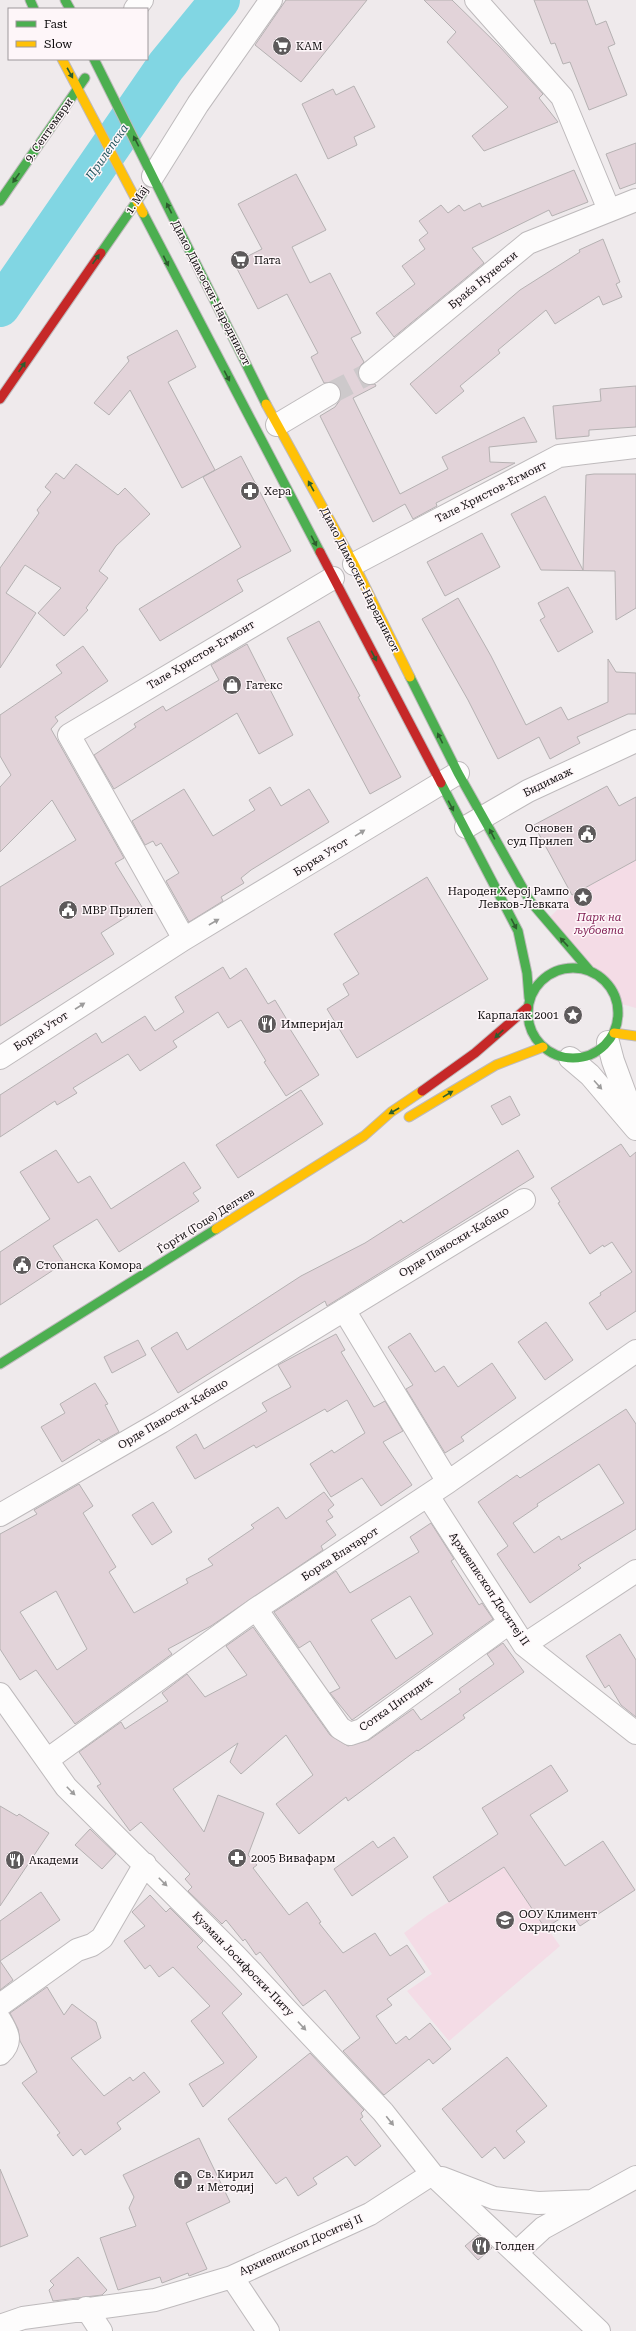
<svg xmlns="http://www.w3.org/2000/svg" width="636" height="2331" viewBox="0 0 636 2331" font-family="'Roboto Serif',serif">
<rect width="100%" height="100%" fill="#efeaec"/>
<path fill="#f4dce6" d="M 636,860 L 636,1008 L 618,1003 C 609,981 606,984 590,971 C 574,957 560,937 546,921 L 572,895 Z
M 504,1867 L 560,1946 L 449,2041 L 407,1991 L 432,1974 L 404,1933 L 428,1915 Z"/>
<g fill="none" stroke-linecap="round" stroke-linejoin="round">
<path stroke="#81d6e3" stroke-width="40" d="M 0,307 L 166,66 L 220,0"/>
</g>
<path fill="#e2d3d9" stroke="#b5b1b2" fill-rule="evenodd" d="M 286,0 L 367,0 L 301,82 L 255,45 Z
M 424,0 L 452,0 L 500,47 L 543,94 L 539,98 L 558,122 L 484,151 L 472,136 L 508,107 L 447,42 L 456,32 Z
M 534,0 L 587,0 L 596,25 L 606,21 L 615,44 L 608,47 L 627,95 L 589,110 L 570,62 L 563,64 L 555,43 L 551,44 Z
M 354,86 L 375,127 L 354,137 L 357,145 L 328,159 L 302,104 L 333,89 L 336,95 Z
M 636,143 L 636,183 L 620,189 L 606,154 Z
M 574,170 L 588,202 L 552,216 L 549,210 L 472,248 L 484,263 L 394,337 L 376,313 L 415,284 L 402,266 L 425,249 L 419,240 L 428,233 L 419,221 L 441,205 L 448,213 L 459,205 L 464,211 L 480,203 L 482,207 Z
M 296,174 L 326,230 L 292,247 L 310,283 L 330,273 L 361,333 L 351,338 L 364,362 L 358,368 L 358,375 L 365,385 L 375,384 L 376,386 L 353,398 L 400,494 L 448,469 L 442,457 L 524,417 L 537,442 L 489,447 L 490,462 L 515,463 L 436,503 L 437,506 L 413,519 L 405,504 L 373,522 L 320,416 L 335,407 L 340,400 L 341,394 L 340,388 L 335,383 L 324,383 L 311,357 L 318,353 L 287,294 L 258,309 L 234,263 L 262,249 L 238,204 Z
M 603,239 L 620,282 L 616,284 L 622,297 L 603,305 L 599,296 L 555,324 L 546,310 L 498,350 L 500,353 L 460,386 L 464,391 L 436,414 L 410,384 L 520,290 L 580,252 L 579,250 Z
M 177,330 L 196,367 L 168,382 L 215,470 L 182,488 L 130,390 L 109,415 L 94,403 L 129,361 L 127,357 Z
M 636,386 L 636,427 L 589,430 L 589,436 L 556,439 L 553,406 L 601,401 L 600,389 Z
M 241,456 L 291,551 L 237,580 L 243,591 L 160,641 L 139,609 L 241,547 L 203,477 Z
M 76,464 L 118,495 L 125,488 L 150,514 L 116,546 L 99,571 L 108,578 L 86,608 L 88,610 L 64,636 L 38,613 L 61,588 L 25,565 L 6,593 L 36,613 L 0,668 L 0,568 L 39,513 L 37,510 L 51,492 L 45,487 L 56,473 L 64,479 Z
M 594,474 L 636,474 L 636,608 L 616,620 L 615,571 L 541,570 L 511,514 L 545,496 L 583,570 L 586,475 Z
M 482,533 L 500,567 L 445,596 L 427,562 Z
M 568,587 L 593,632 L 558,652 L 540,620 L 545,617 L 538,603 Z
M 458,598 L 491,656 L 526,725 L 561,707 L 568,720 L 608,702 L 608,659 L 616,672 L 636,673 L 636,714 L 628,714 L 577,737 L 580,743 L 550,759 L 539,737 L 498,759 L 468,700 L 422,619 Z
M 319,621 L 360,696 L 358,697 L 401,777 L 370,794 L 287,638 Z
M 247,644 L 293,735 L 259,754 L 237,713 L 114,789 L 94,755 L 136,727 L 134,724 L 163,706 L 166,711 L 219,680 L 211,665 Z
M 83,646 L 108,681 L 55,717 L 58,721 L 51,729 L 124,858 L 115,863 L 142,907 L 101,933 L 114,954 L 0,1026 L 0,887 L 76,840 L 52,800 L 0,852 L 0,787 L 11,775 L 0,756 L 0,715 L 62,673 L 56,665 Z
M 607,786 L 619,806 L 636,797 L 636,860 L 572,895 L 534,825 Z
M 270,787 L 281,806 L 309,789 L 329,822 L 251,870 L 241,878 L 244,883 L 221,897 L 223,901 L 189,922 L 166,881 L 179,873 L 161,843 L 156,846 L 153,841 L 145,845 L 132,821 L 184,789 L 213,836 L 255,810 L 249,800 Z
M 427,877 L 488,979 L 357,1058 L 327,1009 L 349,995 L 343,984 L 359,974 L 334,934 Z
M 223,967 L 230,979 L 246,968 L 268,1004 L 275,1000 L 292,1028 L 290,1029 L 319,1075 L 286,1096 L 264,1062 L 266,1061 L 241,1020 L 228,1028 L 218,1012 L 173,1041 L 177,1047 L 140,1071 L 128,1054 L 73,1088 L 77,1093 L 57,1105 L 55,1101 L 0,1137 L 0,1095 L 96,1033 L 102,1043 L 145,1016 L 155,1031 L 184,1012 L 175,997 Z
M 301,1090 L 323,1124 L 238,1178 L 216,1145 Z
M 510,1096 L 520,1115 L 502,1125 L 491,1106 Z
M 621,1144 L 630,1157 L 636,1152 L 636,1311 L 607,1330 L 589,1303 L 601,1295 L 600,1293 L 632,1272 L 612,1242 L 604,1247 L 603,1245 L 590,1254 L 558,1203 L 560,1202 L 551,1188 Z
M 56,1150 L 78,1183 L 90,1176 L 111,1209 L 184,1162 L 201,1188 L 193,1193 L 199,1201 L 119,1252 L 97,1219 L 53,1246 L 64,1263 L 0,1305 L 0,1252 L 50,1219 L 20,1172 Z
M 518,1150 L 534,1177 L 327,1306 L 325,1301 L 178,1393 L 151,1348 L 177,1332 L 187,1350 L 301,1276 L 365,1243 L 401,1220 L 403,1223 Z
M 546,1322 L 573,1360 L 545,1380 L 518,1342 Z
M 410,1333 L 435,1372 L 444,1366 L 458,1387 L 492,1363 L 516,1398 L 461,1437 L 464,1441 L 445,1453 L 406,1389 L 413,1385 L 388,1347 Z
M 336,1334 L 345,1350 L 341,1352 L 374,1407 L 385,1401 L 403,1431 L 383,1442 L 412,1485 L 381,1506 L 362,1478 L 331,1497 L 310,1464 L 332,1450 L 334,1453 L 365,1433 L 347,1400 L 327,1412 L 325,1409 L 256,1448 L 254,1445 L 195,1479 L 176,1447 L 196,1434 L 204,1449 L 267,1411 L 262,1403 L 291,1387 L 278,1365 Z
M 138,1340 L 146,1355 L 112,1373 L 104,1357 Z
M 95,1383 L 108,1404 L 105,1405 L 119,1432 L 101,1442 L 99,1439 L 62,1462 L 41,1427 L 65,1413 L 60,1404 Z
M 626,1409 L 636,1424 L 636,1529 L 578,1565 L 581,1568 L 530,1603 L 497,1554 L 508,1546 L 478,1502 L 517,1475 L 520,1478 ZM 599,1464 L 624,1503 L 561,1540 L 559,1536 L 534,1553 L 513,1523 L 538,1506 L 537,1504 Z
M 79,1484 L 93,1506 L 83,1513 L 116,1567 L 109,1572 L 134,1613 L 188,1583 L 186,1579 L 213,1565 L 208,1559 L 254,1528 L 251,1525 L 278,1507 L 286,1519 L 324,1492 L 334,1505 L 328,1510 L 333,1517 L 326,1521 L 336,1535 L 321,1546 L 323,1550 L 211,1626 L 168,1649 L 172,1654 L 75,1724 L 36,1670 L 20,1680 L 0,1649 L 0,1534 L 37,1514 L 34,1510 ZM 56,1591 L 87,1649 L 57,1670 L 20,1612 Z
M 153,1502 L 172,1532 L 152,1545 L 132,1515 Z
M 431,1523 L 454,1559 L 451,1561 L 479,1605 L 482,1603 L 493,1619 L 352,1720 L 330,1693 L 340,1688 L 310,1641 L 299,1648 L 274,1612 L 336,1571 L 350,1593 L 419,1552 L 410,1537 ZM 410,1596 L 433,1634 L 396,1659 L 371,1620 Z
M 253,1627 L 330,1735 L 348,1746 L 369,1740 L 413,1709 L 421,1720 L 461,1692 L 459,1689 L 494,1664 L 487,1654 L 503,1643 L 524,1672 L 463,1715 L 465,1718 L 418,1751 L 417,1750 L 348,1801 L 346,1797 L 299,1834 L 276,1804 L 313,1775 L 286,1735 L 241,1774 L 230,1762 L 238,1743 L 173,1789 L 204,1832 L 218,1795 L 264,1813 L 248,1855 L 257,1865 L 253,1868 L 289,1915 L 307,1902 L 321,1922 L 319,1923 L 343,1953 L 375,1933 L 390,1956 L 407,1945 L 425,1972 L 387,1999 L 392,2005 L 376,2016 L 396,2044 L 406,2036 L 409,2040 L 430,2023 L 451,2049 L 433,2064 L 429,2059 L 384,2095 L 343,2051 L 360,2038 L 325,1990 L 303,2006 L 260,1952 L 256,1955 L 245,1939 L 243,1941 L 226,1920 L 222,1924 L 188,1891 L 192,1887 L 185,1879 L 190,1874 L 141,1822 L 130,1831 L 97,1786 L 101,1784 L 79,1752 L 121,1722 L 125,1729 L 168,1701 L 162,1693 L 187,1674 L 205,1697 L 247,1675 L 226,1646 Z
M 620,1634 L 636,1660 L 636,1717 L 621,1705 L 609,1685 L 605,1688 L 586,1656 Z
M 551,1765 L 568,1791 L 530,1815 L 565,1866 L 603,1841 L 635,1890 L 580,1926 L 571,1912 L 545,1928 L 504,1867 L 449,1902 L 433,1877 L 498,1834 L 482,1808 Z
M 0,1806 L 17,1816 L 19,1814 L 49,1833 L 0,1906 Z
M 90,1829 L 116,1854 L 102,1869 L 75,1845 Z
M 394,1837 L 408,1857 L 352,1896 L 334,1869 L 373,1841 L 378,1848 Z
M 41,1892 L 60,1920 L 0,1961 L 13,1980 L 0,1990 L 0,1921 Z
M 150,1895 L 166,1912 L 170,1908 L 203,1941 L 197,1947 L 242,1994 L 222,2013 L 257,2057 L 203,2107 L 189,2084 L 224,2063 L 191,2021 L 210,2006 L 173,1967 L 159,1977 L 150,1965 L 145,1969 L 124,1941 L 145,1926 L 132,1912 Z
M 47,1987 L 64,2015 L 72,2004 L 96,2022 L 101,2038 L 71,2058 L 104,2096 L 130,2077 L 133,2081 L 144,2072 L 160,2092 L 117,2123 L 121,2129 L 85,2155 L 81,2149 L 73,2156 L 57,2135 L 60,2133 L 22,2083 L 37,2072 L 20,2041 L 18,2029 L 10,2013 Z
M 310,2053 L 364,2110 L 361,2113 L 363,2117 L 360,2119 L 381,2146 L 355,2166 L 347,2156 L 313,2178 L 317,2184 L 298,2196 L 286,2177 L 276,2184 L 228,2119 Z
M 507,2057 L 547,2106 L 516,2131 L 525,2142 L 504,2159 L 495,2147 L 482,2158 L 442,2109 Z
M 199,2138 L 230,2202 L 186,2223 L 207,2269 L 189,2276 L 188,2273 L 162,2283 L 160,2277 L 118,2290 L 100,2238 L 136,2226 L 129,2208 L 134,2197 L 123,2175 Z
M 0,2169 L 28,2236 L 0,2247 Z
M 478,2235 L 492,2248 L 478,2260 L 465,2246 Z
M 78,2257 L 107,2290 L 102,2295 L 53,2301 L 49,2290 L 54,2285 L 50,2281 Z"/>
<g fill="none" stroke-linecap="round" stroke-linejoin="round">
<path stroke="#cdc9cb" stroke-width="22" stroke-dasharray="22 11" stroke-linecap="butt" d="M 329,394 L 370,373"/>
<defs>
<path id="street" d="M 476,0 L 562,97 L 609,210
M 135,9 L 142,0
M 153,176 L 198,104 L 271,0
M 370,373 L 528,243 L 636,200
M 277,425 L 329,394
M 354,564 L 559,456 L 636,447
M 466,827 L 528,791 L 636,741
M 184,939 L 69,735 L 333,578
M 608,1042 L 613,1061 L 634,1118
M 0,1058 L 184,939 L 458,773
M 570,1058 L 590,1075 L 636,1129
M 344,1310 L 448,1482
M 428,1496 L 524,1645 L 636,1733
M 0,1515 L 161,1422 L 524,1200
M 256,1609 L 340,1728 L 350,1734 L 362,1730 L 509,1623
M 524,1645 L 636,1571
M 0,1694 L 66,1787 L 236,1956 L 383,2112 L 432,2174 L 599,2331
M 47,1760 L 256,1609 L 448,1482 L 636,1351
M 0,2005 L 77,1950 L 92,1945 L 102,1938 L 145,1864
M 0,2020 C 8,2033 13,2042 0,2054
M 442,2178 L 494,2198 L 538,2203 L 592,2201
M 516,2253 L 543,2228 L 636,2177
M 232,2277 L 268,2331
M 86,2308 L 101,2331
M 0,2326 L 23,2318 L 155,2300 L 232,2277 L 370,2214 L 432,2174"/>
<path id="fast" d="M 30,0 L 34,9
M 65,0 L 70,9
M 94,59 L 266,404
M 0,201 L 85,78
M 143,213 L 320,552
M 101,253 L 144,191
M 410,677 L 458,773 L 530,901 L 590,971
M 441,783 L 518,931 L 527,973 L 529,998
M528 1013a45 45 0 1 1 90 0a45 45 0 1 1-90 0Z
M 0,1364 L 216,1229"/>
<path id="slow" d="M 62,59 L 143,213
M 266,404 L 354,564 L 410,677
M 614,1033 L 636,1036
M 409,1117 L 496,1065 L 543,1047
M 216,1229 L 364,1136 L 391,1112 L 422,1091"/>
<path id="jam" d="M 0,399 L 101,253
M 320,552 L 441,783
M 422,1091 L 475,1053 L 527,1008"/>
</defs>
<use href="#street" stroke="#bebabc" stroke-width="24"/>
<use href="#fast" stroke="#bebabc" stroke-width="11"/>
<use href="#slow" stroke="#bebabc" stroke-width="11"/>
<use href="#jam" stroke="#bebabc" stroke-width="11"/>
<use href="#street" stroke="#fdfcfc" stroke-width="22"/>
<use href="#fast" stroke="#4caf50" stroke-width="9"/>
<use href="#slow" stroke="#ffc107" stroke-width="9"/>
<use href="#jam" stroke="#c62828" stroke-width="9"/>
</g>
<defs><path id="oneway-solid" d="M-6-.8H1V-3.2L6.5 0L1 3.2V.8H-6Z"/></defs>
<g fill="#2d5e2e">
<use href="#oneway-solid" transform="translate(70 73) rotate(61)"/>
<use href="#oneway-solid" transform="translate(136 141) rotate(-117)"/>
<use href="#oneway-solid" transform="translate(16 178) rotate(125)"/>
<use href="#oneway-solid" transform="translate(169 208) rotate(-116)"/>
<use href="#oneway-solid" transform="translate(96 259) rotate(-55)"/>
<use href="#oneway-solid" transform="translate(166 261) rotate(64)"/>
<use href="#oneway-solid" transform="translate(22 367) rotate(-56)"/>
<use href="#oneway-solid" transform="translate(227 376) rotate(62)"/>
<use href="#oneway-solid" transform="translate(311 486) rotate(-119)"/>
<use href="#oneway-solid" transform="translate(314 541) rotate(62)"/>
<use href="#oneway-solid" transform="translate(374 656) rotate(62)"/>
<use href="#oneway-solid" transform="translate(440 738) rotate(-116)"/>
<use href="#oneway-solid" transform="translate(451 806) rotate(62)"/>
<use href="#oneway-solid" transform="translate(492 834) rotate(-118)"/>
<use href="#oneway-solid" transform="translate(514 924) rotate(62)"/>
<use href="#oneway-solid" transform="translate(564 942) rotate(-133)"/>
<use href="#oneway-solid" transform="translate(499 1034) rotate(137)"/>
<use href="#oneway-solid" transform="translate(448 1094) rotate(-31)"/>
<use href="#oneway-solid" transform="translate(394 1111) rotate(150)"/>
</g>
<g fill="#9d9c9c">
<use href="#oneway-solid" transform="translate(360 833) rotate(-32)"/>
<use href="#oneway-solid" transform="translate(214 922) rotate(-30)"/>
<use href="#oneway-solid" transform="translate(80 1006) rotate(-33)"/>
<use href="#oneway-solid" transform="translate(598 1085) rotate(48)"/>
<use href="#oneway-solid" transform="translate(71 1791) rotate(45)"/>
<use href="#oneway-solid" transform="translate(163 1882) rotate(45)"/>
<use href="#oneway-solid" transform="translate(302 2026) rotate(47)"/>
<use href="#oneway-solid" transform="translate(390 2121) rotate(51)"/>
</g>
<defs>
<symbol id="supermarket-disc" viewBox="-11 -11 22 22"><circle r="9.5" fill="#5d5a5b" stroke="#fef6f9"/><path d="M-6-5.5h2.5l.6 2H6L4.5 2H-2.5L-4.4-4H-6ZM-1.5 3.2a1.3 1.3 0 1 0 .1 0ZM3 3.2a1.3 1.3 0 1 0 .1 0Z" fill="#fff"/></symbol>
<symbol id="pharmacy-disc" viewBox="-11 -11 22 22"><circle r="9.5" fill="#5d5a5b" stroke="#fef6f9"/><path d="M-2-6h4v4h4v4h-4v4h-4v-4h-4v-4h4Z" fill="#fff"/></symbol>
<symbol id="shop-disc" viewBox="-11 -11 22 22"><circle r="9.5" fill="#5d5a5b" stroke="#fef6f9"/><path d="M-5-2.5h2.3a2.7 3.5 0 0 1 5.4 0H5L5.5 6h-11ZM-1.5-2.5h3a1.5 2.3 0 0 0-3 0Z" fill="#fff"/></symbol>
<symbol id="civic-disc" viewBox="-11 -11 22 22"><circle r="9.5" fill="#5d5a5b" stroke="#fef6f9"/><path d="M-.6-6.5H3V-4.5H.6V-3L4-1V1h2V6H-6V1h2V-1L-.6-3ZM-1.2 2.5V6h2.4V2.5Z" fill="#fff"/></symbol>
<symbol id="sight-disc" viewBox="-11 -11 22 22"><circle r="9.5" fill="#5d5a5b" stroke="#fef6f9"/><path d="M0-6L1.8-2.2L6-1.7L2.9 1.2L3.7 5.4L0 3.3L-3.7 5.4L-2.9 1.2L-6-1.7L-1.8-2.2Z" fill="#fff"/></symbol>
<symbol id="restaurant-disc" viewBox="-11 -11 22 22"><circle r="9.5" fill="#5d5a5b" stroke="#fef6f9"/><path d="M-5-6h1v4h1v-4h1v4h1v-4h1v5L-1.5 .5V6h-2V.5L-5-1ZM5-6V6H3V1.5H1.5Q1.5-4 5-6Z" fill="#fff"/></symbol>
<symbol id="school-disc" viewBox="-11 -11 22 22"><circle r="9.5" fill="#5d5a5b" stroke="#fef6f9"/><path d="M0-5L7-2L0 1L-7-2ZM-4 1L0 2.5L4 1V4Q0 6-4 4Z" fill="#fff"/></symbol>
<symbol id="church-disc" viewBox="-11 -11 22 22"><circle r="9.5" fill="#5d5a5b" stroke="#fef6f9"/><path d="M-1.2-6h2.4v3.5h3.3v2.4h-3.3V6h-2.4V-.1h-3.3v-2.4h3.3Z" fill="#fff"/></symbol>
</defs>
<g fill-rule="evenodd">
<use href="#supermarket-disc" x="271" y="35" width="22" height="22"/>
<use href="#supermarket-disc" x="229" y="249" width="22" height="22"/>
<use href="#pharmacy-disc" x="239" y="480" width="22" height="22"/>
<use href="#shop-disc" x="221" y="674" width="22" height="22"/>
<use href="#civic-disc" x="576" y="823" width="22" height="22"/>
<use href="#sight-disc" x="572" y="886" width="22" height="22"/>
<use href="#civic-disc" x="57" y="899" width="22" height="22"/>
<use href="#sight-disc" x="562" y="1004" width="22" height="22"/>
<use href="#restaurant-disc" x="256" y="1013" width="22" height="22"/>
<use href="#civic-disc" x="11" y="1254" width="22" height="22"/>
<use href="#pharmacy-disc" x="226" y="1847" width="22" height="22"/>
<use href="#restaurant-disc" x="4" y="1849" width="22" height="22"/>
<use href="#school-disc" x="494" y="1909" width="22" height="22"/>
<use href="#church-disc" x="172" y="2169" width="22" height="22"/>
<use href="#restaurant-disc" x="470" y="2235" width="22" height="22"/>
</g>
<g text-anchor="middle" dominant-baseline="central" stroke-width="3" stroke-linejoin="round" paint-order="stroke">
<g font-size="11" fill="#0e0c0d" stroke="#fef6f9" text-anchor="start">
<text x="296" y="46">КАМ</text>
<text x="254" y="260">Пата</text>
<text x="264" y="491">Хера</text>
<text x="246" y="685">Гатекс</text>
<text x="573" y="828" text-anchor="end">Основен<tspan x="573" dy="13">суд Прилеп</tspan></text>
<text x="569" y="891" text-anchor="end">Народен Херој Рампо<tspan x="569" dy="13">Левков-Левката</tspan></text>
<text x="82" y="910">МВР Прилеп</text>
<text x="559" y="1015" text-anchor="end">Карпалак 2001</text>
<text x="281" y="1024">Империјал</text>
<text x="36" y="1265">Стопанска Комора</text>
<text x="251" y="1858">2005 Вивафарм</text>
<text x="29" y="1860">Академи</text>
<text x="519" y="1914">ООУ Климент<tspan x="519" dy="13">Охридски</tspan></text>
<text x="197" y="2174">Св. Кирил<tspan x="197" dy="13">и Методиј</tspan></text>
<text x="495" y="2246">Голден</text>
</g>
<g font-size="11" fill="#0e0c0d" stroke="#fef6f9">
<text transform="translate(49 130) rotate(-55)">9. Септември</text>
<text transform="translate(137 200) rotate(-56)">1. Мај</text>
<text transform="translate(483 280) rotate(-39)">Браќа Нунески</text>
<text transform="translate(211 293) rotate(63)">Димо Димоски-Наредникот</text>
<text transform="translate(491 492) rotate(-27)">Тале Христов-Егмонт</text>
<text transform="translate(360 580) rotate(63)">Димо Димоски-Наредникот</text>
<text transform="translate(201 655) rotate(-31)">Тале Христов-Егмонт</text>
<text transform="translate(548 782) rotate(-26)">Бидимаж</text>
<text transform="translate(321 857) rotate(-32)">Борка Утот</text>
<text transform="translate(41 1031) rotate(-33)">Борка Утот</text>
<text transform="translate(206 1221) rotate(-32)">Ѓорѓи (Гоце) Делчев</text>
<text transform="translate(454 1242) rotate(-31)">Орде Паноски-Кабацо</text>
<text transform="translate(173 1414) rotate(-31)">Орде Паноски-Кабацо</text>
<text transform="translate(340 1554) rotate(-33)">Борка Влачарот</text>
<text transform="translate(489 1589) rotate(56)">Архиепископ Доситеј II</text>
<text transform="translate(396 1704) rotate(-35)">Сотка Џигидик</text>
<text transform="translate(243 1964) rotate(46)">Кузман Јосифоски-Питу</text>
<text transform="translate(301 2245) rotate(-24)">Архиепископ Доситеј II</text>
</g>
<g font-size="11" font-style="italic" fill="#822155" stroke="#fef6f9">
<text x="599" y="917">Парк на<tspan x="599" dy="13">љубовта</tspan></text>
</g>
<g font-size="12" font-style="italic" fill="#23575f" stroke="#fef6f9">
<text transform="translate(107 152) rotate(-55)">Прилепска</text>
</g>
</g>
<rect x="8" y="8" width="140" height="52" fill="#fef6f9" stroke="#9e989b"/>
<rect x="16" y="21" width="20" height="6" fill="#4caf50" stroke="#9e989b"/>
<text x="44" y="28" font-size="12" fill="#0e0c0d">Fast</text>
<rect x="16" y="41" width="20" height="6" fill="#ffc107" stroke="#9e989b"/>
<text x="44" y="48" font-size="12" fill="#0e0c0d">Slow</text>
</svg>
